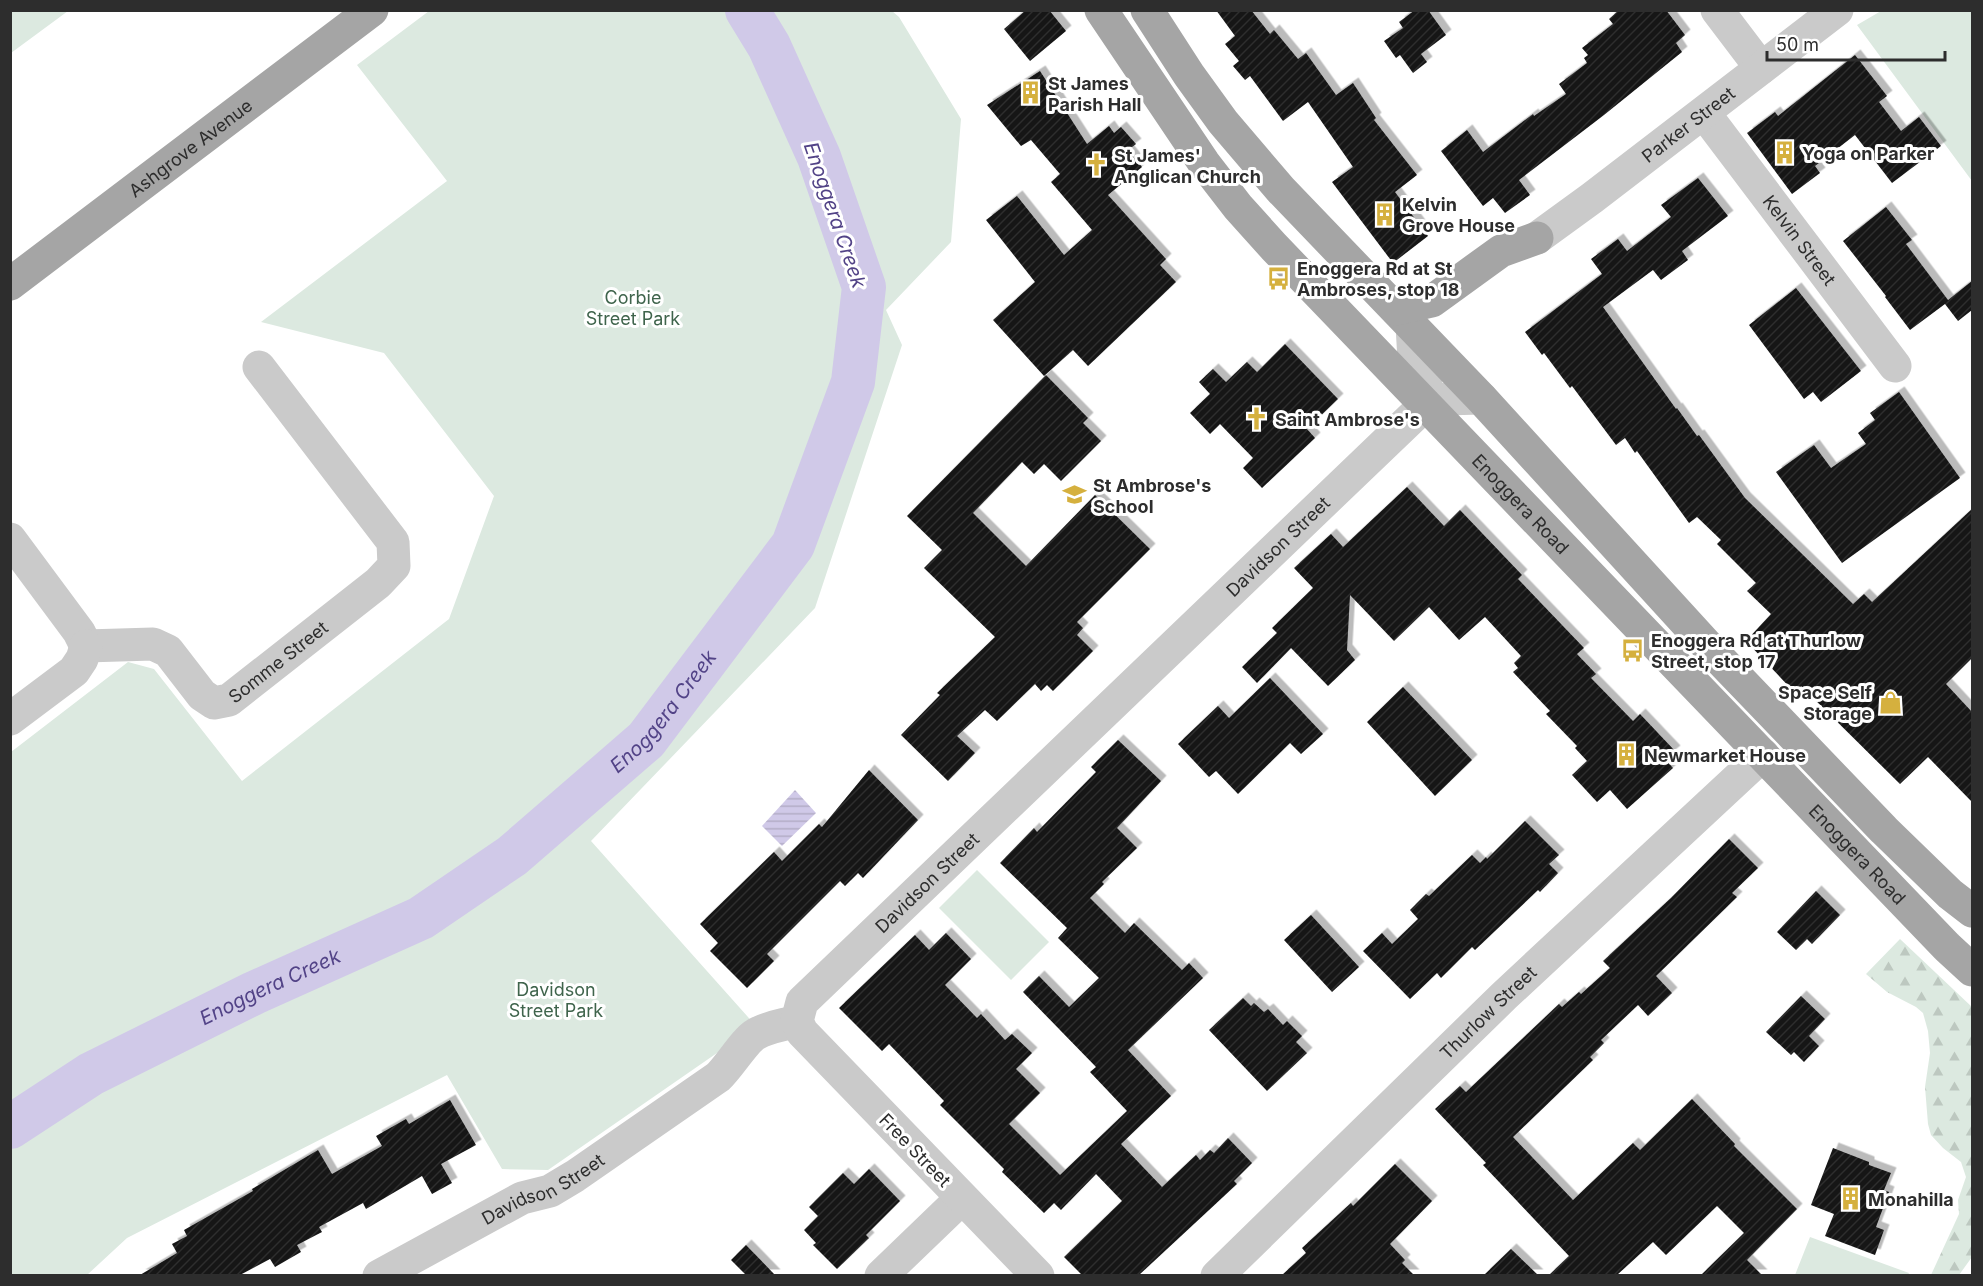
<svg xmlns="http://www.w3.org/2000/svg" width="1983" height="1286" viewBox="0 0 1983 1286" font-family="Inter,sans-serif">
<defs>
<pattern id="forest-firs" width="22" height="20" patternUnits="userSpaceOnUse" patternTransform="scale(1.5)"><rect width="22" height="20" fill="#dce9e0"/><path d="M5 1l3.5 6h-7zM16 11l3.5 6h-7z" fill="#bdc8c0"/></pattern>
<pattern id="water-rules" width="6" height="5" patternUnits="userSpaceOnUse" patternTransform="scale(1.5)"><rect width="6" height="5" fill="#d0c9e8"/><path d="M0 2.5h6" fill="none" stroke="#b3adc7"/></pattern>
<pattern id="building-hatch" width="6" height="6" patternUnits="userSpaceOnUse" patternTransform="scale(1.5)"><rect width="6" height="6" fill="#141414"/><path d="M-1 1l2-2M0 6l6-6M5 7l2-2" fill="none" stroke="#2e2e2e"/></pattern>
<filter id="shadow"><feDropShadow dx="5.5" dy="-5.5" stdDeviation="0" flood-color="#0004"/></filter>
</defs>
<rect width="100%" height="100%" fill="#fff"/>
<path fill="url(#forest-firs)" d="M 1900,939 L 1972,1007 L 1972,1257 L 1959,1275 L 1931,1275 L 1959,1214 L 1958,1200 L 1966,1177 L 1961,1162 L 1943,1148 L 1931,1135 L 1928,1124 L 1925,1087 L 1930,1053 L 1928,1031 L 1923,1013 L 1916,1007 L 1887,992 L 1866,974 Z"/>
<path fill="#dce9e0" d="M 11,10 L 68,10 L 68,11 L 11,53 Z
M 429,11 L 892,11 L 899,17 L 961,119 L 951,242 L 886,310 L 902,345 L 815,608 L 591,841 L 756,1026 L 548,1170 L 502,1169 L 447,1075 L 127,1238 L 87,1275 L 11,1276 L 11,752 L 128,662 L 154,669 L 242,781 L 449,619 L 494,496 L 384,353 L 261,322 L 447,181 L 357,65 Z
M 1881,11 L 1972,11 L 1972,181 L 1857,25 Z
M 977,870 L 1049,942 L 1011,980 L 939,908 Z
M 1810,1237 L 1909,1273 L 1908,1275 L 1795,1275 Z"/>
<path fill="url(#water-rules)" d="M 795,790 L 816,813 L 782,846 L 762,826 Z"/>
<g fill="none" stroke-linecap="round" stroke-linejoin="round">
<path stroke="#d0c9e8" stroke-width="44" id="s1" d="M 10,1127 L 91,1074 L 254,993 L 421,918 L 512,856 L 646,740 L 793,545 L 853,382 L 864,287 L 819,157 L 769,46 L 747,10"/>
</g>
<path fill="url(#building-hatch)" filter="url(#shadow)" d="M 1026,10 L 1049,10 L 1066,31 L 1030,61 L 1004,29 Z
M 1216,10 L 1251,10 L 1270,34 L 1274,30 L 1298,59 L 1306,53 L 1336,95 L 1353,83 L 1376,118 L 1374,120 L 1417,175 L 1395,192 L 1428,236 L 1393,263 L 1332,182 L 1353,167 L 1308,102 L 1283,121 L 1250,76 L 1245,80 L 1233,66 L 1239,61 L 1225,44 L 1235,36 Z
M 1415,10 L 1428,10 L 1446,35 L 1421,54 L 1427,62 L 1413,73 L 1400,55 L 1396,58 L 1384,41 L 1403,28 L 1399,22 Z
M 1619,10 L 1666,10 L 1685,35 L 1676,43 L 1682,52 L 1604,115 L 1519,180 L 1530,195 L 1505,213 L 1493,198 L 1483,206 L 1441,151 L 1467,130 L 1483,152 L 1533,114 L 1534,116 L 1566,94 L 1559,84 L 1587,63 L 1584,58 L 1588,55 L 1582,48 L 1613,24 L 1609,19 Z
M 1855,55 L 1887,96 L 1879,102 L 1901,131 L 1919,117 L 1941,146 L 1892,183 L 1855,135 L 1815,166 L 1820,173 L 1792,194 L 1747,133 L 1775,112 L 1778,116 Z
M 1040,71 L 1087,144 L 1109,126 L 1114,133 L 1121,127 L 1136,144 L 1128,150 L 1142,167 L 1108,195 L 1166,259 L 1160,265 L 1176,282 L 1088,366 L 1073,350 L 1044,376 L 993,320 L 1035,282 L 986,220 L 1017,196 L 1064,255 L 1092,230 L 1051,182 L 1060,174 L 1031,140 L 1021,146 L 987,105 Z
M 1698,178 L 1728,216 L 1682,251 L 1688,260 L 1661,280 L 1653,270 L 1603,307 L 1676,409 L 1677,408 L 1697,436 L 1699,435 L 1745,498 L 1853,604 L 1864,594 L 1872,602 L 1972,509 L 1972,658 L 1946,684 L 1972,712 L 1972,802 L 1928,757 L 1900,784 L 1801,686 L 1795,693 L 1746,641 L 1771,614 L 1747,591 L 1756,583 L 1717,544 L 1721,540 L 1697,517 L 1689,523 L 1637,451 L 1635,453 L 1625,438 L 1616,445 L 1572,386 L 1570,388 L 1544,353 L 1542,355 L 1525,332 L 1602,274 L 1591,259 L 1618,239 L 1627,251 L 1671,217 L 1661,205 Z
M 1886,207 L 1912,240 L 1906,244 L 1948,300 L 1972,281 L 1972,310 L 1958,321 L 1945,304 L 1910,330 L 1885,297 L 1886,296 L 1843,241 Z
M 1796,288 L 1861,371 L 1821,402 L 1813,392 L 1804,399 L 1749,325 Z
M 1285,344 L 1338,399 L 1307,429 L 1315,438 L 1262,488 L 1243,468 L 1253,458 L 1220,424 L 1210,434 L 1190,413 L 1210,394 L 1199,382 L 1213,369 L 1226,382 L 1247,362 L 1257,372 Z
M 1046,375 L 1088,418 L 1083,423 L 1101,441 L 1061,481 L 1044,464 L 1034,474 L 1022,462 L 973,513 L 1026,566 L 1095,495 L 1150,549 L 1077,622 L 1083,628 L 1077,635 L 1093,651 L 1053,691 L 1047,685 L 1041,691 L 1035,684 L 997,721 L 985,710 L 957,736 L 975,753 L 948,781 L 901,735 L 940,695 L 937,693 L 995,637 L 924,568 L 942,550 L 907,516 Z
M 1899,392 L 1960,478 L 1842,563 L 1776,472 L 1814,445 L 1831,468 L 1866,444 L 1858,433 L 1875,420 L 1870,413 Z
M 1407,487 L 1444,526 L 1460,510 L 1522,575 L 1518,579 L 1584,648 L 1577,654 L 1596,674 L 1591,678 L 1633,721 L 1640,714 L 1675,751 L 1665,759 L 1673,768 L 1627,809 L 1610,790 L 1597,802 L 1572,775 L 1587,761 L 1575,748 L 1577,746 L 1546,714 L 1550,711 L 1513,672 L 1518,668 L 1514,663 L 1521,656 L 1485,617 L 1459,640 L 1429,607 L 1394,641 L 1350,595 L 1347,650 L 1355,660 L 1328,686 L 1291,648 L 1257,683 L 1242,667 L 1277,633 L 1272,628 L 1313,588 L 1294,568 L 1331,534 L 1343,547 Z
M 1270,678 L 1323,734 L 1301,754 L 1290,743 L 1238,794 L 1216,771 L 1209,777 L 1178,744 L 1218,706 L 1229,718 Z
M 1403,687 L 1472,760 L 1435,796 L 1367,722 Z
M 1118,740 L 1161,781 L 1117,828 L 1137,848 L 1102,882 L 1104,884 L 1090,898 L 1125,933 L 1134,923 L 1182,970 L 1189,963 L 1203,978 L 1128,1050 L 1171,1096 L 1121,1144 L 1162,1187 L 1196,1155 L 1200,1160 L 1210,1150 L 1214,1153 L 1228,1138 L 1252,1163 L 1234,1181 L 1237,1184 L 1139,1275 L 1082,1275 L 1064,1257 L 1122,1201 L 1096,1174 L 1061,1210 L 1054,1203 L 1044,1213 L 1002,1172 L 1004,1169 L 940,1105 L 944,1101 L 889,1044 L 882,1051 L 839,1008 L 915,935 L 929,950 L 946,933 L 971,959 L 945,985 L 977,1018 L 981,1014 L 1005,1040 L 1012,1034 L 1032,1053 L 1016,1069 L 1040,1093 L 1009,1124 L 1060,1175 L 1127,1111 L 1090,1072 L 1096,1067 L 1023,992 L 1039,976 L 1069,1007 L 1099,978 L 1058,938 L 1067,928 L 1000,863 L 1034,828 L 1037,832 L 1096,772 L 1091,767 Z
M 869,770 L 918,820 L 863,878 L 858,873 L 845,886 L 840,881 L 767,954 L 774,961 L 747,988 L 710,951 L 718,943 L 700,924 L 774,852 L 782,861 L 819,824 L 822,827 Z
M 1525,821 L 1559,855 L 1549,864 L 1558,873 L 1540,892 L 1538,890 L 1475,950 L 1472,947 L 1441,978 L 1437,973 L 1410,999 L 1363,951 L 1382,933 L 1392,944 L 1418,919 L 1410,910 L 1426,894 L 1429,896 L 1472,855 L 1480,863 L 1486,857 L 1487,859 Z
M 1729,839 L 1758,868 L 1732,893 L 1737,897 L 1656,976 L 1672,993 L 1648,1016 L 1638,1005 L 1601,1040 L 1604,1043 L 1590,1057 L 1593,1060 L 1513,1137 L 1573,1200 L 1633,1143 L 1640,1150 L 1692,1099 L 1735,1144 L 1734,1146 L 1797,1209 L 1747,1260 L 1762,1275 L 1701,1275 L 1744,1233 L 1717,1206 L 1666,1255 L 1653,1242 L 1617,1275 L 1549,1275 L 1569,1256 L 1483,1165 L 1486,1163 L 1435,1109 L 1460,1086 L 1466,1092 L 1559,1004 L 1562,1007 L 1579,992 L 1581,994 L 1610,968 L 1603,961 L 1671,898 Z
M 1816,891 L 1840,915 L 1812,944 L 1807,939 L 1796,950 L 1777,932 Z
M 1311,915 L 1359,967 L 1332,992 L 1284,940 Z
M 1801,996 L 1825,1019 L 1809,1036 L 1819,1046 L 1804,1062 L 1794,1052 L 1791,1055 L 1766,1032 Z
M 1243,998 L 1251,1006 L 1254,1003 L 1264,1012 L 1268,1009 L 1283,1025 L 1287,1021 L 1302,1036 L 1296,1042 L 1307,1053 L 1267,1091 L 1209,1030 Z
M 450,1100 L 476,1145 L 441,1164 L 452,1183 L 432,1194 L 422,1176 L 366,1209 L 363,1203 L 319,1227 L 322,1232 L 297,1245 L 301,1252 L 275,1267 L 270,1259 L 240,1275 L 140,1275 L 177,1253 L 172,1244 L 187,1236 L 184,1230 L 253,1191 L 252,1189 L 318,1150 L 332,1174 L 382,1146 L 376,1136 L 406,1119 L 409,1124 Z
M 1833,1148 L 1869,1162 L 1869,1165 L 1891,1173 L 1884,1190 L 1889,1192 L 1876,1227 L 1884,1230 L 1875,1255 L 1825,1236 L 1834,1214 L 1811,1205 Z
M 1395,1164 L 1432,1201 L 1390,1244 L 1405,1260 L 1402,1263 L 1414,1275 L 1282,1275 L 1306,1253 L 1302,1248 L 1351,1203 L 1353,1206 Z
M 869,1169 L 900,1201 L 866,1235 L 869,1238 L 837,1269 L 813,1245 L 816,1243 L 804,1230 L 818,1216 L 809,1207 L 843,1173 L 854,1184 Z
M 746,1245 L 775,1275 L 746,1275 L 731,1260 Z
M 1511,1249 L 1538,1275 L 1484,1275 Z"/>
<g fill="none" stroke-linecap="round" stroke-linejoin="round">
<g stroke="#cacaca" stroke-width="33">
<path d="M 1717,10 L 1761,68"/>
<path id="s2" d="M 1704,113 L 1895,366"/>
<path id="s3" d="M 1537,238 L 1592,198 L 1837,10"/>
<path d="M 1412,325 L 1414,360 L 1426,377 L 1425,405"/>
<path d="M 10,539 L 79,632 L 86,646"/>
<path id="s4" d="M 86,646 L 153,644 L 168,651 L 202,695 L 214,703 L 229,700 L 378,583 L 394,566 L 393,542 L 259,367"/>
<path d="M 10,719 L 74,671 L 82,659 L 86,646"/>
<path id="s5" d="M 379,1276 L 522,1198 L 550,1191 L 575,1176 L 718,1077 C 729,1067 745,1040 756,1034 C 767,1027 784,1025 797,1021"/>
<path d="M 881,1276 L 962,1198"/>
<path id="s6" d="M 1038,1276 L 802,1032 L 797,1021 L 802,1002 L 1425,405 L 1445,399 L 1481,398"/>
<path id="s7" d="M 1217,1276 L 1504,996 L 1763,755"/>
</g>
<g stroke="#a5a5a5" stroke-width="33">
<path id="s8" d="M 1101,10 L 1204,163 L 1238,207 L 1274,247 L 1947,947 L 1972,970"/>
<path d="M 1147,10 L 1189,75 L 1223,122 L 1281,190 L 1481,398 L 1713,652 L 1884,830 L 1950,894 L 1972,911"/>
<path id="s9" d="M 10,284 L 372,10"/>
<path d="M 1396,309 L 1432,301 L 1501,251 L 1537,238"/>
</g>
</g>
<defs>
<symbol id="building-bare" viewBox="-9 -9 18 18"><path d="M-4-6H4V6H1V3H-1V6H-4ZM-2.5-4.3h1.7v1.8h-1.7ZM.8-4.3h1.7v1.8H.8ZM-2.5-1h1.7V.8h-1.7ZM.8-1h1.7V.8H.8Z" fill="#d5b03e" stroke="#fff" stroke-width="2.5" paint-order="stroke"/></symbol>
<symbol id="church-bare" viewBox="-9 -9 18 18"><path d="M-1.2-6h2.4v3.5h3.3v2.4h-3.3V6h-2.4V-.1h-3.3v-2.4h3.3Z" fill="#d5b03e" stroke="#fff" stroke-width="2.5" paint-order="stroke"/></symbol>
<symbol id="bus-bare" viewBox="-9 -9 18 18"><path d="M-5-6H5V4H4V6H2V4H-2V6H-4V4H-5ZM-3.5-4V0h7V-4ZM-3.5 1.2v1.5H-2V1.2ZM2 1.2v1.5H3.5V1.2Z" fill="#d5b03e" stroke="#fff" stroke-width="2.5" paint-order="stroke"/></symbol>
<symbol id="school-bare" viewBox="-9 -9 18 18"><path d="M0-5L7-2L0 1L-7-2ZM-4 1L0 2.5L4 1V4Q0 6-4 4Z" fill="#d5b03e" stroke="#fff" stroke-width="2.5" paint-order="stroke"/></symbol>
<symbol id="shop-bare" viewBox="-9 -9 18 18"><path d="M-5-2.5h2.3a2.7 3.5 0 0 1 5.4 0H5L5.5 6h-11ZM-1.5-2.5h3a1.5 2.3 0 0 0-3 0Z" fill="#d5b03e" stroke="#fff" stroke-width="2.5" paint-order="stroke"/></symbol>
</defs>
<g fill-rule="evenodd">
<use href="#building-bare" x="1014" y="76" width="33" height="33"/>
<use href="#building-bare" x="1768" y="136" width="33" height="33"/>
<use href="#church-bare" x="1080" y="148" width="33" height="33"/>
<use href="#building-bare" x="1368" y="198" width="33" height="33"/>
<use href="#bus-bare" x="1262" y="262" width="33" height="33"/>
<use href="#church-bare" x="1240" y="402" width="33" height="33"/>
<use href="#school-bare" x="1058" y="478" width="33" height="33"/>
<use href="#bus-bare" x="1616" y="634" width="33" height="33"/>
<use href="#shop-bare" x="1874" y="686" width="33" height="33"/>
<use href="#building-bare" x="1610" y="738" width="33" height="33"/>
<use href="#building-bare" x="1834" y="1182" width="33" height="33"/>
</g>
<g text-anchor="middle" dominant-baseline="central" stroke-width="6" stroke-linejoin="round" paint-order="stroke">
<g font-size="18" font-weight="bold" fill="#2d2d2d" stroke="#fff" text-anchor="start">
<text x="1048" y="83">St James<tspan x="1048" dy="21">Parish Hall</tspan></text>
<text x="1802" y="153">Yoga on Parker</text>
<text x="1114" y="155">St James'<tspan x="1114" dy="21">Anglican Church</tspan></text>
<text x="1402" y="204">Kelvin<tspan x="1402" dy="21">Grove House</tspan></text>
<text x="1297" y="268">Enoggera Rd at St<tspan x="1297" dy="21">Ambroses, stop 18</tspan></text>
<text x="1275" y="419">Saint Ambrose's</text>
<text x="1093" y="485">St Ambrose's<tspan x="1093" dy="21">School</tspan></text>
<text x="1651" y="640">Enoggera Rd at Thurlow<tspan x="1651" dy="21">Street, stop 17</tspan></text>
<text x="1872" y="692" text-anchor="end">Space Self<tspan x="1872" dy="21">Storage</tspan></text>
<text x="1644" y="755">Newmarket House</text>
<text x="1868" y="1199">Monahilla</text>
</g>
<g font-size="18" fill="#2d2d2d" stroke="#fff">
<text stroke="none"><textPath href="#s3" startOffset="189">Parker Street</textPath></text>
<text stroke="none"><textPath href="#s9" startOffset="226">Ashgrove Avenue</textPath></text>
<text stroke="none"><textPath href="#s2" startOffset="159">Kelvin Street</textPath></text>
<text stroke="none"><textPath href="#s8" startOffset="650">Enoggera Road</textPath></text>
<text stroke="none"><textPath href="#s6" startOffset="1030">Davidson Street</textPath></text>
<text stroke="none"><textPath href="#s4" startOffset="231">Somme Street</textPath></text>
<text stroke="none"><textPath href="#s8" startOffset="1136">Enoggera Road</textPath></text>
<text stroke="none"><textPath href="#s6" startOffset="544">Davidson Street</textPath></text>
<text stroke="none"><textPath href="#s7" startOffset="378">Thurlow Street</textPath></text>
<text transform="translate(915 1150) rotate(46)">Free Street</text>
<text stroke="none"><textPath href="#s5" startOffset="186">Davidson Street</textPath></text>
</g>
<g font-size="18" fill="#3f644c" stroke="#fff">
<text x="633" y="297">Corbie<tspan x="633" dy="21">Street Park</tspan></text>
<text x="556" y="989">Davidson<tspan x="556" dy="21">Street Park</tspan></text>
</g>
<g font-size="20" font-style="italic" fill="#524387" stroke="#fff">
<text transform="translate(835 215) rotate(71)">Enoggera Creek</text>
<text stroke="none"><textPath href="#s1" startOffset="782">Enoggera Creek</textPath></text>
<text stroke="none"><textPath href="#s1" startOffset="296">Enoggera Creek</textPath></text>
</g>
</g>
<rect width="1983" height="1286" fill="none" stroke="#2d2d2d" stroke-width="24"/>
<path d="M1767 51v9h178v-9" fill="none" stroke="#2d2d2d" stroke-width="3"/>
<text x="1776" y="51" font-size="18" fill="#2d2d2d" stroke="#ffffff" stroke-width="4.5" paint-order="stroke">50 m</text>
</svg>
